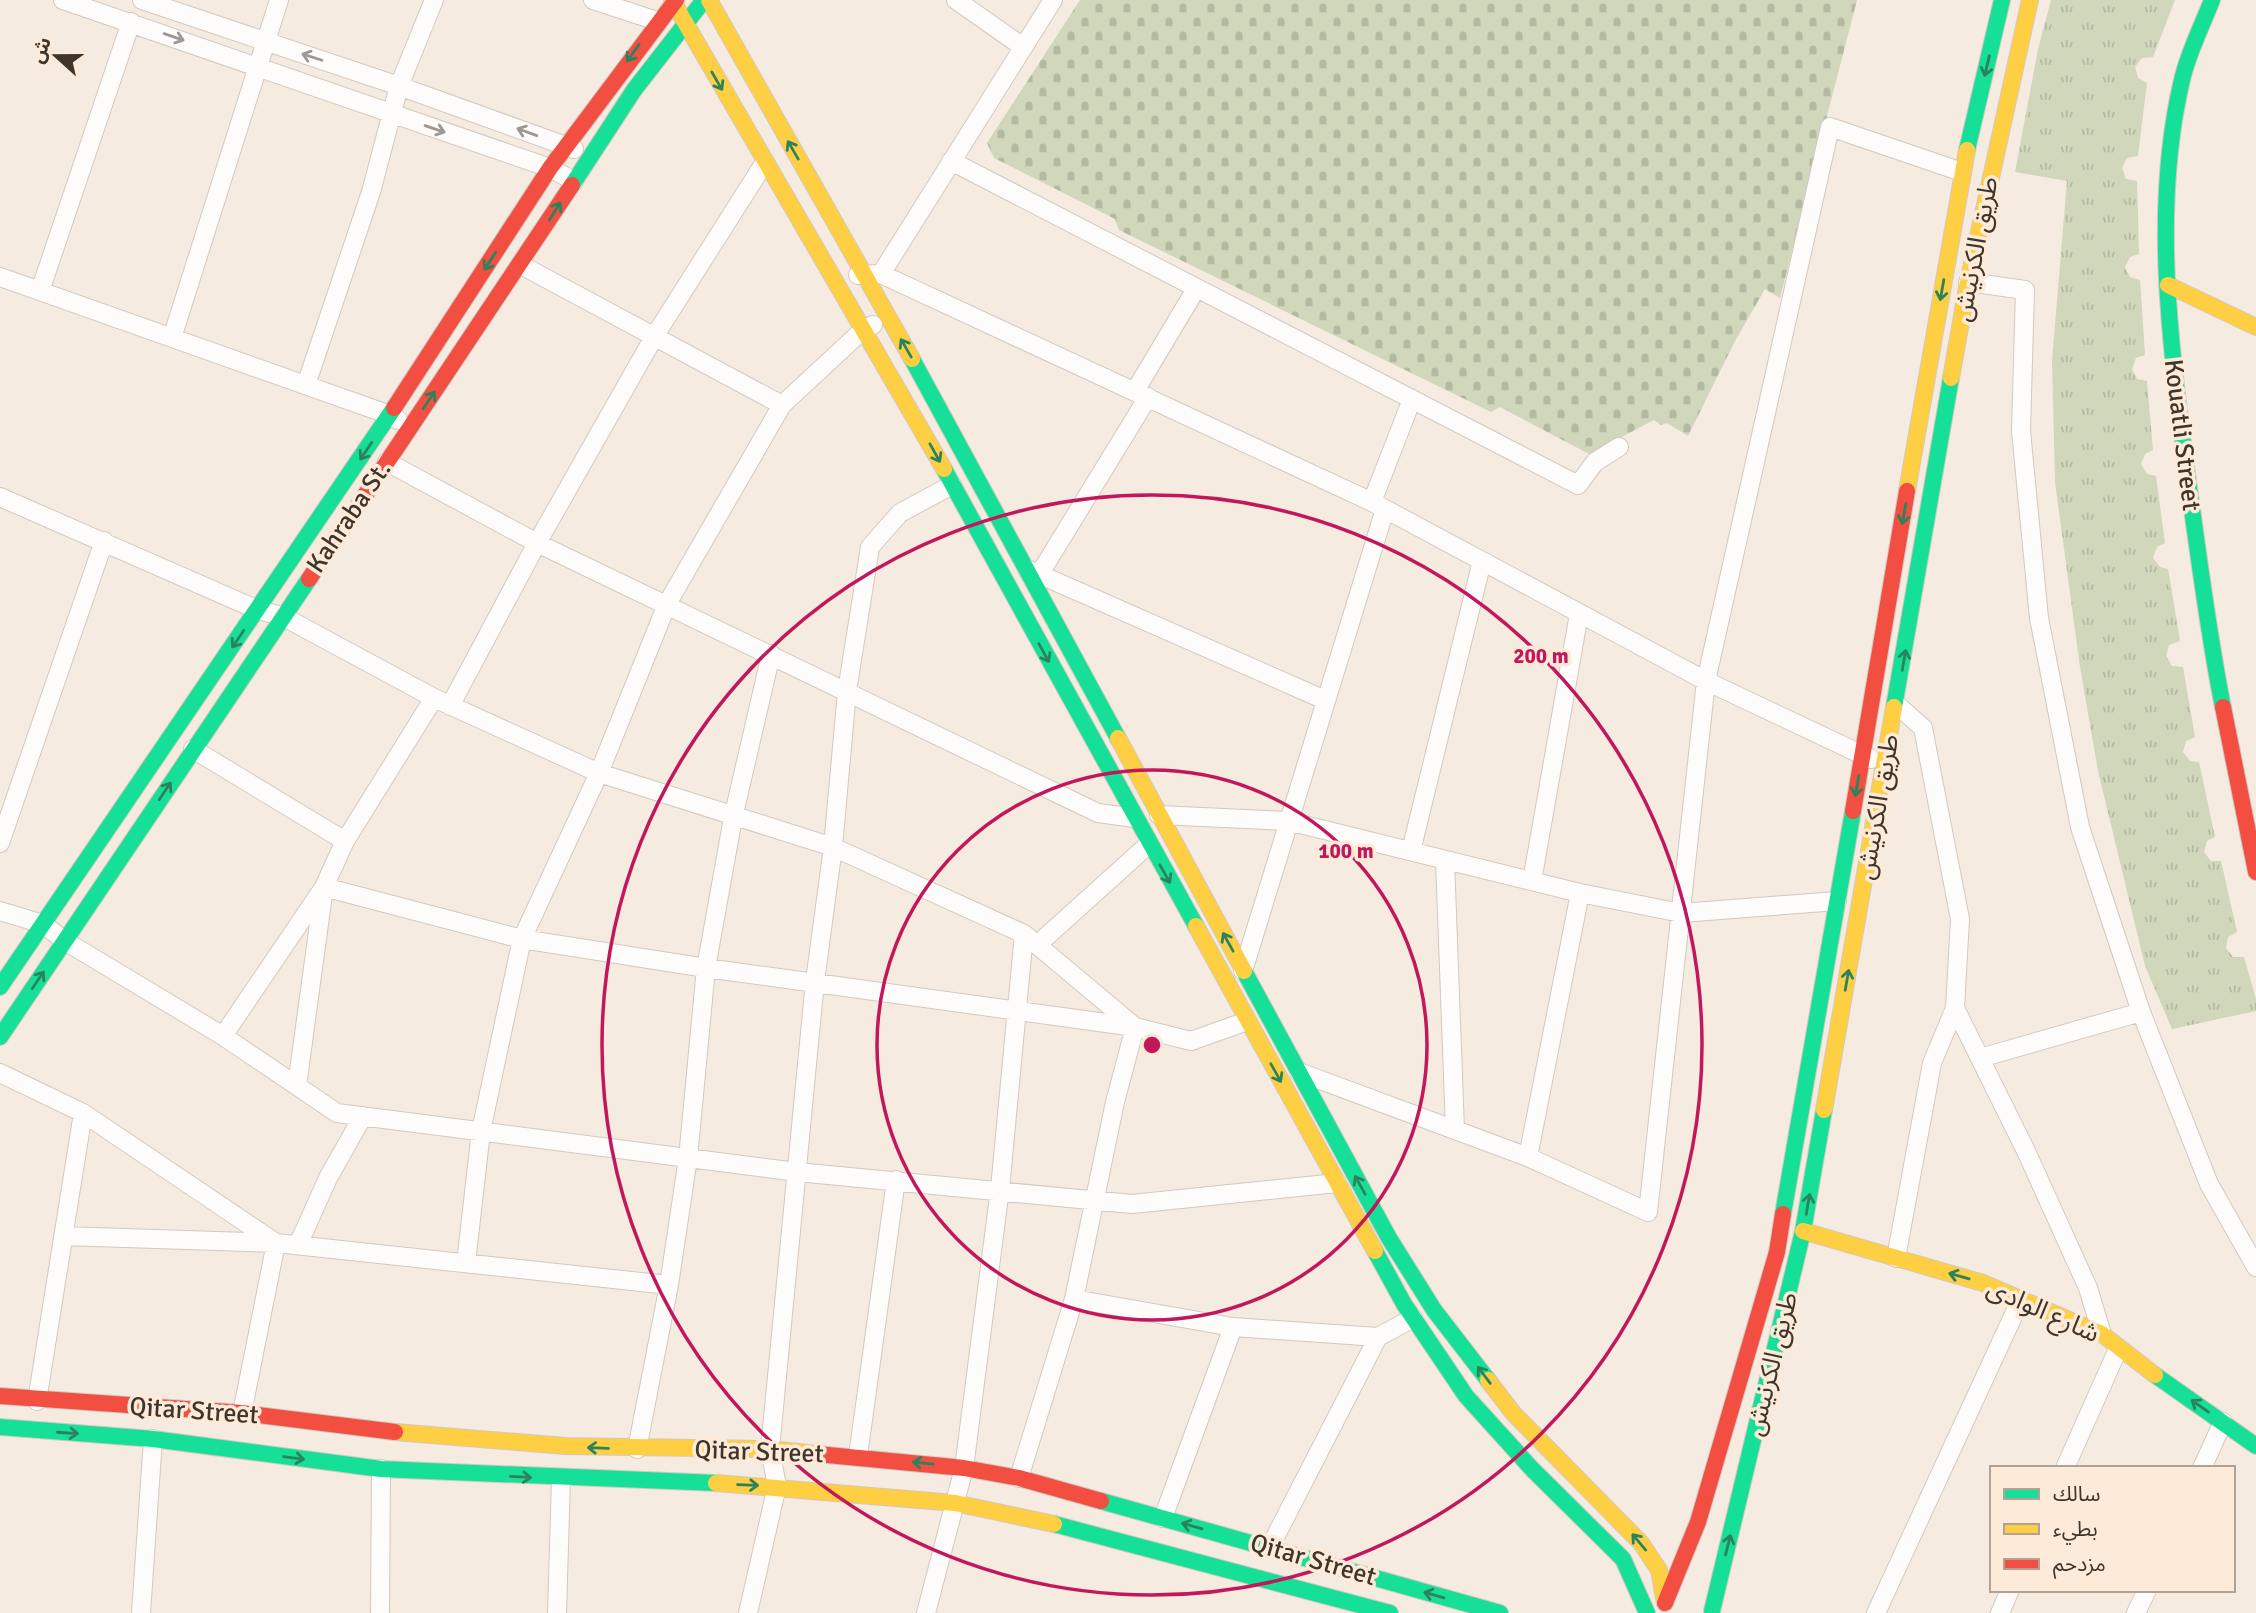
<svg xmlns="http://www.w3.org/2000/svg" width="2256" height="1613" viewBox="0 0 2256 1613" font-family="Signika,'Noto Sans Arabic',sans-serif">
<defs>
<pattern id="cemetery-stones" width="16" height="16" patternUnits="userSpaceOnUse" patternTransform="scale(1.75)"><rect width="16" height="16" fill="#d0d7bb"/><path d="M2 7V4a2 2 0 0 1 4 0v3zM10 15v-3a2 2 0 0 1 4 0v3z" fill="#b4b9a1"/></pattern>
<pattern id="park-tufts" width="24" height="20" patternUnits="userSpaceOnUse" patternTransform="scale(1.75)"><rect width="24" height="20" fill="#d0d7bb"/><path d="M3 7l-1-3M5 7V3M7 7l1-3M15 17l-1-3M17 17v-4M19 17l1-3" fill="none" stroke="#b4b9a1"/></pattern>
</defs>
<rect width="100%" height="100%" fill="#f6ebe0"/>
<path fill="url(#cemetery-stones)" d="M 1080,0 L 1857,0 L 1780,298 L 1765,289 L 1735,341 L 1688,436 L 1667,423 L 1661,425 L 1654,420 L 1589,454 L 1500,407 L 1491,412 L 1119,230 L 1115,219 L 994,158 L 987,143 Z"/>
<path fill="url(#park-tufts)" d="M 2051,0 L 2175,0 L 2153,57 L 2142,58 L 2135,67 L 2138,78 L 2147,83 L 2138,156 L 2127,158 L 2122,168 L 2126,179 L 2137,181 L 2139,254 L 2130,257 L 2125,267 L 2130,277 L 2140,280 L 2145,355 L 2136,358 L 2132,369 L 2137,379 L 2147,381 L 2153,450 L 2145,454 L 2141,464 L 2147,474 L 2156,476 L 2165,543 L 2157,547 L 2153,558 L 2160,567 L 2168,569 L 2180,641 L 2169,645 L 2166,656 L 2172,666 L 2183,667 L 2195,737 L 2186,741 L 2183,752 L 2190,761 L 2199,762 L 2215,837 L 2207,841 L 2204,852 L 2211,861 L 2221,861 L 2237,932 L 2228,937 L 2226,948 L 2233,957 L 2244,957 L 2256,999 L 2256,1011 L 2172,1029 L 2145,966 L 2098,771 L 2080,667 L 2055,482 L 2052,361 L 2067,181 L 2015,172 L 2038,49 Z"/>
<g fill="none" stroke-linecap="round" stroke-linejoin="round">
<defs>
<path id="street" d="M 63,0 L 550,168 L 574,181
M 142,0 L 399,86 L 574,149
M 593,0 L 657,21
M 956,0 L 1023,47
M 951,161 L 1578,485 L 1595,462 L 1619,447
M 521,265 L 782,405
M 881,274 L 1053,0
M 858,275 L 881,274 L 1372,502 L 1706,681 L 1871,759
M 0,277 L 390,415 L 398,420
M 1968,282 L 2025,290 L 2021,431 L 2039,618 L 2080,827 L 2141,1012 L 2209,1184 L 2256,1267
M 40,291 L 131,22
M 172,338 L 279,0
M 306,385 L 371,192 L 399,86 L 434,0
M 1135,391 L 1196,289
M 387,462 L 537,543 L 1098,813 L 1135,818
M 0,497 L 258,610 L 282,616 L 434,698 L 599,773 L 833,847 L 1024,934 L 1135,1027 L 1115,1102 L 1074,1299 L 1019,1478
M 1372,502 L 1412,399
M 1027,569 L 1325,700
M 1039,575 L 1148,397
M 1896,704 L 1923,728 L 1960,919 L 1955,1008 L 2026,1151 L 2088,1288 L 2102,1334
M 450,706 L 537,543 L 654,337 L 765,162
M 193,749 L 345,841
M 1159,815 L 1288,821 L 1580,893 L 1681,913 L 1837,901
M 0,843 L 104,541
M 1411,851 L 1482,561
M 1445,860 L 1455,1130
M 1532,881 L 1579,614
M 0,911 L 43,924 L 65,941 L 223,1036 L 337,1113 L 797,1172 L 1132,1204 L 1337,1183
M 1037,945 L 1149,844
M 1243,971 L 1385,509
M 223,1036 L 324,887 L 522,939 L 706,968 L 1135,1027 L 1191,1041 L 1247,1021
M 1980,1058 L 2141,1012
M 1299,1072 L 1528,1157 L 1648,1212 L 1706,681 L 1830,127 L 1962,172
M 0,1073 L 83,1113 L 276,1243 L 242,1413
M 297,1086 L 324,887 L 345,841 L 434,698
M 1528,1157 L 1580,893
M 63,1236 L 276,1243 L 669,1285
M 298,1245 L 328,1178 L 363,1116
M 1896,1258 L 1932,1063 L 1955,1008
M 466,1263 L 481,1131 L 522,939 L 599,773 L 667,604 L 782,405 L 864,329 L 873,325
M 1074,1299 L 1233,1327 L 1378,1337 L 1413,1318
M 37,1401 L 83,1113
M 637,1449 L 669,1285 L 688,1158 L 706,968 L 733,818 L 771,654
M 858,1456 L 896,1180
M 2065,1468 L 2118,1349
M 2202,1468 L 2223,1422
M 1163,1518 L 1233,1327
M 1270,1547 L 1378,1337
M 141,1613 L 153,1439
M 380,1613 L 381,1469
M 557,1613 L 561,1479
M 748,1613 L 777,1486 L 770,1449 L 815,981 L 833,847 L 847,691 L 870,547 L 900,513 L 952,485
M 926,1613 L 964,1468 L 1000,1189 L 1024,934
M 1876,1613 L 2021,1299
M 2000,1613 L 2010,1590
M 2136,1613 L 2147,1590"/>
<path id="fast" d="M 2212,0 C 2202,26 2188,53 2182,80 C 2151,210 2171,350 2188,481 C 2199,557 2208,633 2223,707
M 1967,150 L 2002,0
M 572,185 L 634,90 L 704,0
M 912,359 L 1118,738
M 944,469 L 1196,926
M 1894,707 L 1951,378
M 1244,971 L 1389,1238 L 1434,1310 L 1488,1380
M 0,987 L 394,408
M 0,1037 L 309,579
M 1783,1214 L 1853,811
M 1375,1251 L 1404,1304 L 1466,1396 L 1533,1470 L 1623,1559 L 1647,1613
M 2155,1375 L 2256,1446
M 0,1427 L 153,1439 L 381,1469 L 716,1483
M 1101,1501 L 1500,1613
M 1054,1524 L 1390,1613
M 1712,1611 L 1803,1231 L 1824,1110"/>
<path id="slow" d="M 672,0 L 944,469
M 709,0 L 912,359
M 2168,285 L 2256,327
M 1951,378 L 1968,282 L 2030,0
M 1907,491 L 1967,150
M 1118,738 L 1244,971
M 1196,926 L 1375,1251
M 1824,1110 L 1894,707
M 1803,1231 L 1983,1283 L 2102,1334 L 2155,1375
M 1488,1380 L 1513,1413 L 1641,1543 L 1659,1570 L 1665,1603
M 395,1432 L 566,1446 L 770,1449 L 817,1454
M 716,1483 L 955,1503 L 1054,1524"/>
<path id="jam" d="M 394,408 L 550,168 L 676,0
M 309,579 L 572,185
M 2223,707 L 2256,872
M 1853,811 L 1907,491
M 0,1396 L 242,1413 L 395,1432
M 817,1454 L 964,1468 L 1019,1478 L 1101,1501
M 1665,1603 L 1698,1522 L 1777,1252 L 1783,1214"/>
</defs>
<use href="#street" stroke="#d2c9c0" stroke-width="20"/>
<use href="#fast" stroke="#d2c9c0" stroke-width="18"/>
<use href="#slow" stroke="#d2c9c0" stroke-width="18"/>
<use href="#jam" stroke="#d2c9c0" stroke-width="18"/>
<use href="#street" stroke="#fefcfa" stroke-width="18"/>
<use href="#fast" stroke="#16e098" stroke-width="16"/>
<use href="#slow" stroke="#ffcf43" stroke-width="16"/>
<use href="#jam" stroke="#f24e42" stroke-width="16"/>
</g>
<defs><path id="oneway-shaft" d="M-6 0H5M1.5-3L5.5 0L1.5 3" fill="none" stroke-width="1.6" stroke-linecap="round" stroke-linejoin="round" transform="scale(1.75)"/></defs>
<g stroke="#9e9893">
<use href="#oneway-shaft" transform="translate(174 37) rotate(19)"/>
<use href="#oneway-shaft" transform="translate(312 57) rotate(-162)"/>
<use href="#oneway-shaft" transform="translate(435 129) rotate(19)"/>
<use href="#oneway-shaft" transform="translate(527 132) rotate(-160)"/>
</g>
<g stroke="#2c825d">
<use href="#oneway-shaft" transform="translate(633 53) rotate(126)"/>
<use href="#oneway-shaft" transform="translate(1987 66) rotate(103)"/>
<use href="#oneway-shaft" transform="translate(717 81) rotate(60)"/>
<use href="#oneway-shaft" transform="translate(793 150) rotate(-120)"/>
<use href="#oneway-shaft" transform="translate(555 211) rotate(-58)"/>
<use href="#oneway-shaft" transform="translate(490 261) rotate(123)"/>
<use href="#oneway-shaft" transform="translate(1942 290) rotate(100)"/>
<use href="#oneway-shaft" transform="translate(906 348) rotate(-120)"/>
<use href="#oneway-shaft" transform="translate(429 400) rotate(-56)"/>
<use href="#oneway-shaft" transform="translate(366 451) rotate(124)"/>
<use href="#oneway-shaft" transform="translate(935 453) rotate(61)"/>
<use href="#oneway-shaft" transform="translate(1904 514) rotate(100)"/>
<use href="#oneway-shaft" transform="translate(238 639) rotate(124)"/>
<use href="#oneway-shaft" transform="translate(1044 653) rotate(61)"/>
<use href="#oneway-shaft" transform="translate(1904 660) rotate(-80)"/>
<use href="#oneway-shaft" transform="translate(1857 786) rotate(100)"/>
<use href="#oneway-shaft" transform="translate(165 791) rotate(-56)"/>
<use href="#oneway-shaft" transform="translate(1165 874) rotate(61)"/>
<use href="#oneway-shaft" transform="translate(1228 942) rotate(-119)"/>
<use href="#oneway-shaft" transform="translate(38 980) rotate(-56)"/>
<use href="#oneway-shaft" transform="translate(1847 980) rotate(-80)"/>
<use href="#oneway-shaft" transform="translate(1276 1073) rotate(61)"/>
<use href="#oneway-shaft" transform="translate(1360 1185) rotate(-119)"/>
<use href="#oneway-shaft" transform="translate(1808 1204) rotate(-80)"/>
<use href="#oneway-shaft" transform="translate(1959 1276) rotate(-164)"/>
<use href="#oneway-shaft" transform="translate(1484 1375) rotate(-127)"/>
<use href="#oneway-shaft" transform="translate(2200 1406) rotate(-145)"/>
<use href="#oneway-shaft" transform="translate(68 1433) rotate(4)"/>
<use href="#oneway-shaft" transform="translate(598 1448) rotate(-178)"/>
<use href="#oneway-shaft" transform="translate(294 1458) rotate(7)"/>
<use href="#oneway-shaft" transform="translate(923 1463) rotate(-174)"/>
<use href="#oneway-shaft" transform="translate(521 1477) rotate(3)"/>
<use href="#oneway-shaft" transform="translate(748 1485) rotate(2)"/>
<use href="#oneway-shaft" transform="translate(1192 1526) rotate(-164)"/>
<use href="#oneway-shaft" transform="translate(1639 1542) rotate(-130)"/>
<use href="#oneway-shaft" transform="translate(1728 1545) rotate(-76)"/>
<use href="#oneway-shaft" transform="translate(1434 1595) rotate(-164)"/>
</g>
<g fill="none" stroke="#c2185b" stroke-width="3.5">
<circle cx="1152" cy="1045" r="275"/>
<circle cx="1152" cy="1045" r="550"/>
</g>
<g text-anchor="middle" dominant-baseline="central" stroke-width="7" stroke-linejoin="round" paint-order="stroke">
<g font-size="26" fill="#3e352c" stroke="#feead8">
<text transform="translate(1976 249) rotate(-79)">طريق الكرنيش</text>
<text transform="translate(2182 435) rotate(83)">Kouatli Street</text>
<text transform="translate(349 517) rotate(-56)">Kahraba St.</text>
<text transform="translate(1878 807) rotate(-80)">طريق الكرنيش</text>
<text transform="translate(2043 1311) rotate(24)">شارع الوادى</text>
<text transform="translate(1772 1364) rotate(-76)">طريق الكرنيش</text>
<text transform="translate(194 1411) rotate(4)">Qitar Street</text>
<text transform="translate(759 1452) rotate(2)">Qitar Street</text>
<text transform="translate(1313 1560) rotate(16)">Qitar Street</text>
</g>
</g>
<circle cx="1152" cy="1045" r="10" fill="#c2185b" stroke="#feead8" stroke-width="3.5"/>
<g font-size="21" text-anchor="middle" font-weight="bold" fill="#c2185b" stroke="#feead8" stroke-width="7" stroke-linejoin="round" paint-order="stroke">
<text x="1541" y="663">200 m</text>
<text x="1346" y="858">100 m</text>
</g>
<rect x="1990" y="1466" width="245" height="126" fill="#feead8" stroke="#b1a293" stroke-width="2"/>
<rect x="2004" y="1489" width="35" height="10" fill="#16e098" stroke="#b1a293" stroke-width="2"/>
<text x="2053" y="1501" font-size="21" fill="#3e352c">سالك</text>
<rect x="2004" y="1524" width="35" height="10" fill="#ffcf43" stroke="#b1a293" stroke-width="2"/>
<text x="2053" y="1536" font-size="21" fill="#3e352c">بطيء</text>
<rect x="2004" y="1559" width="35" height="10" fill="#f24e42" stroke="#b1a293" stroke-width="2"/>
<text x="2053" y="1571" font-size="21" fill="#3e352c">مزدحم</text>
<g transform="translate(56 56) rotate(291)" stroke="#feead8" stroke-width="5" paint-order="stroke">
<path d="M0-5L12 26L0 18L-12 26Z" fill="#3e352c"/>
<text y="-10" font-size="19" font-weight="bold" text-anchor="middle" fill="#3e352c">ش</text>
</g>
</svg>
